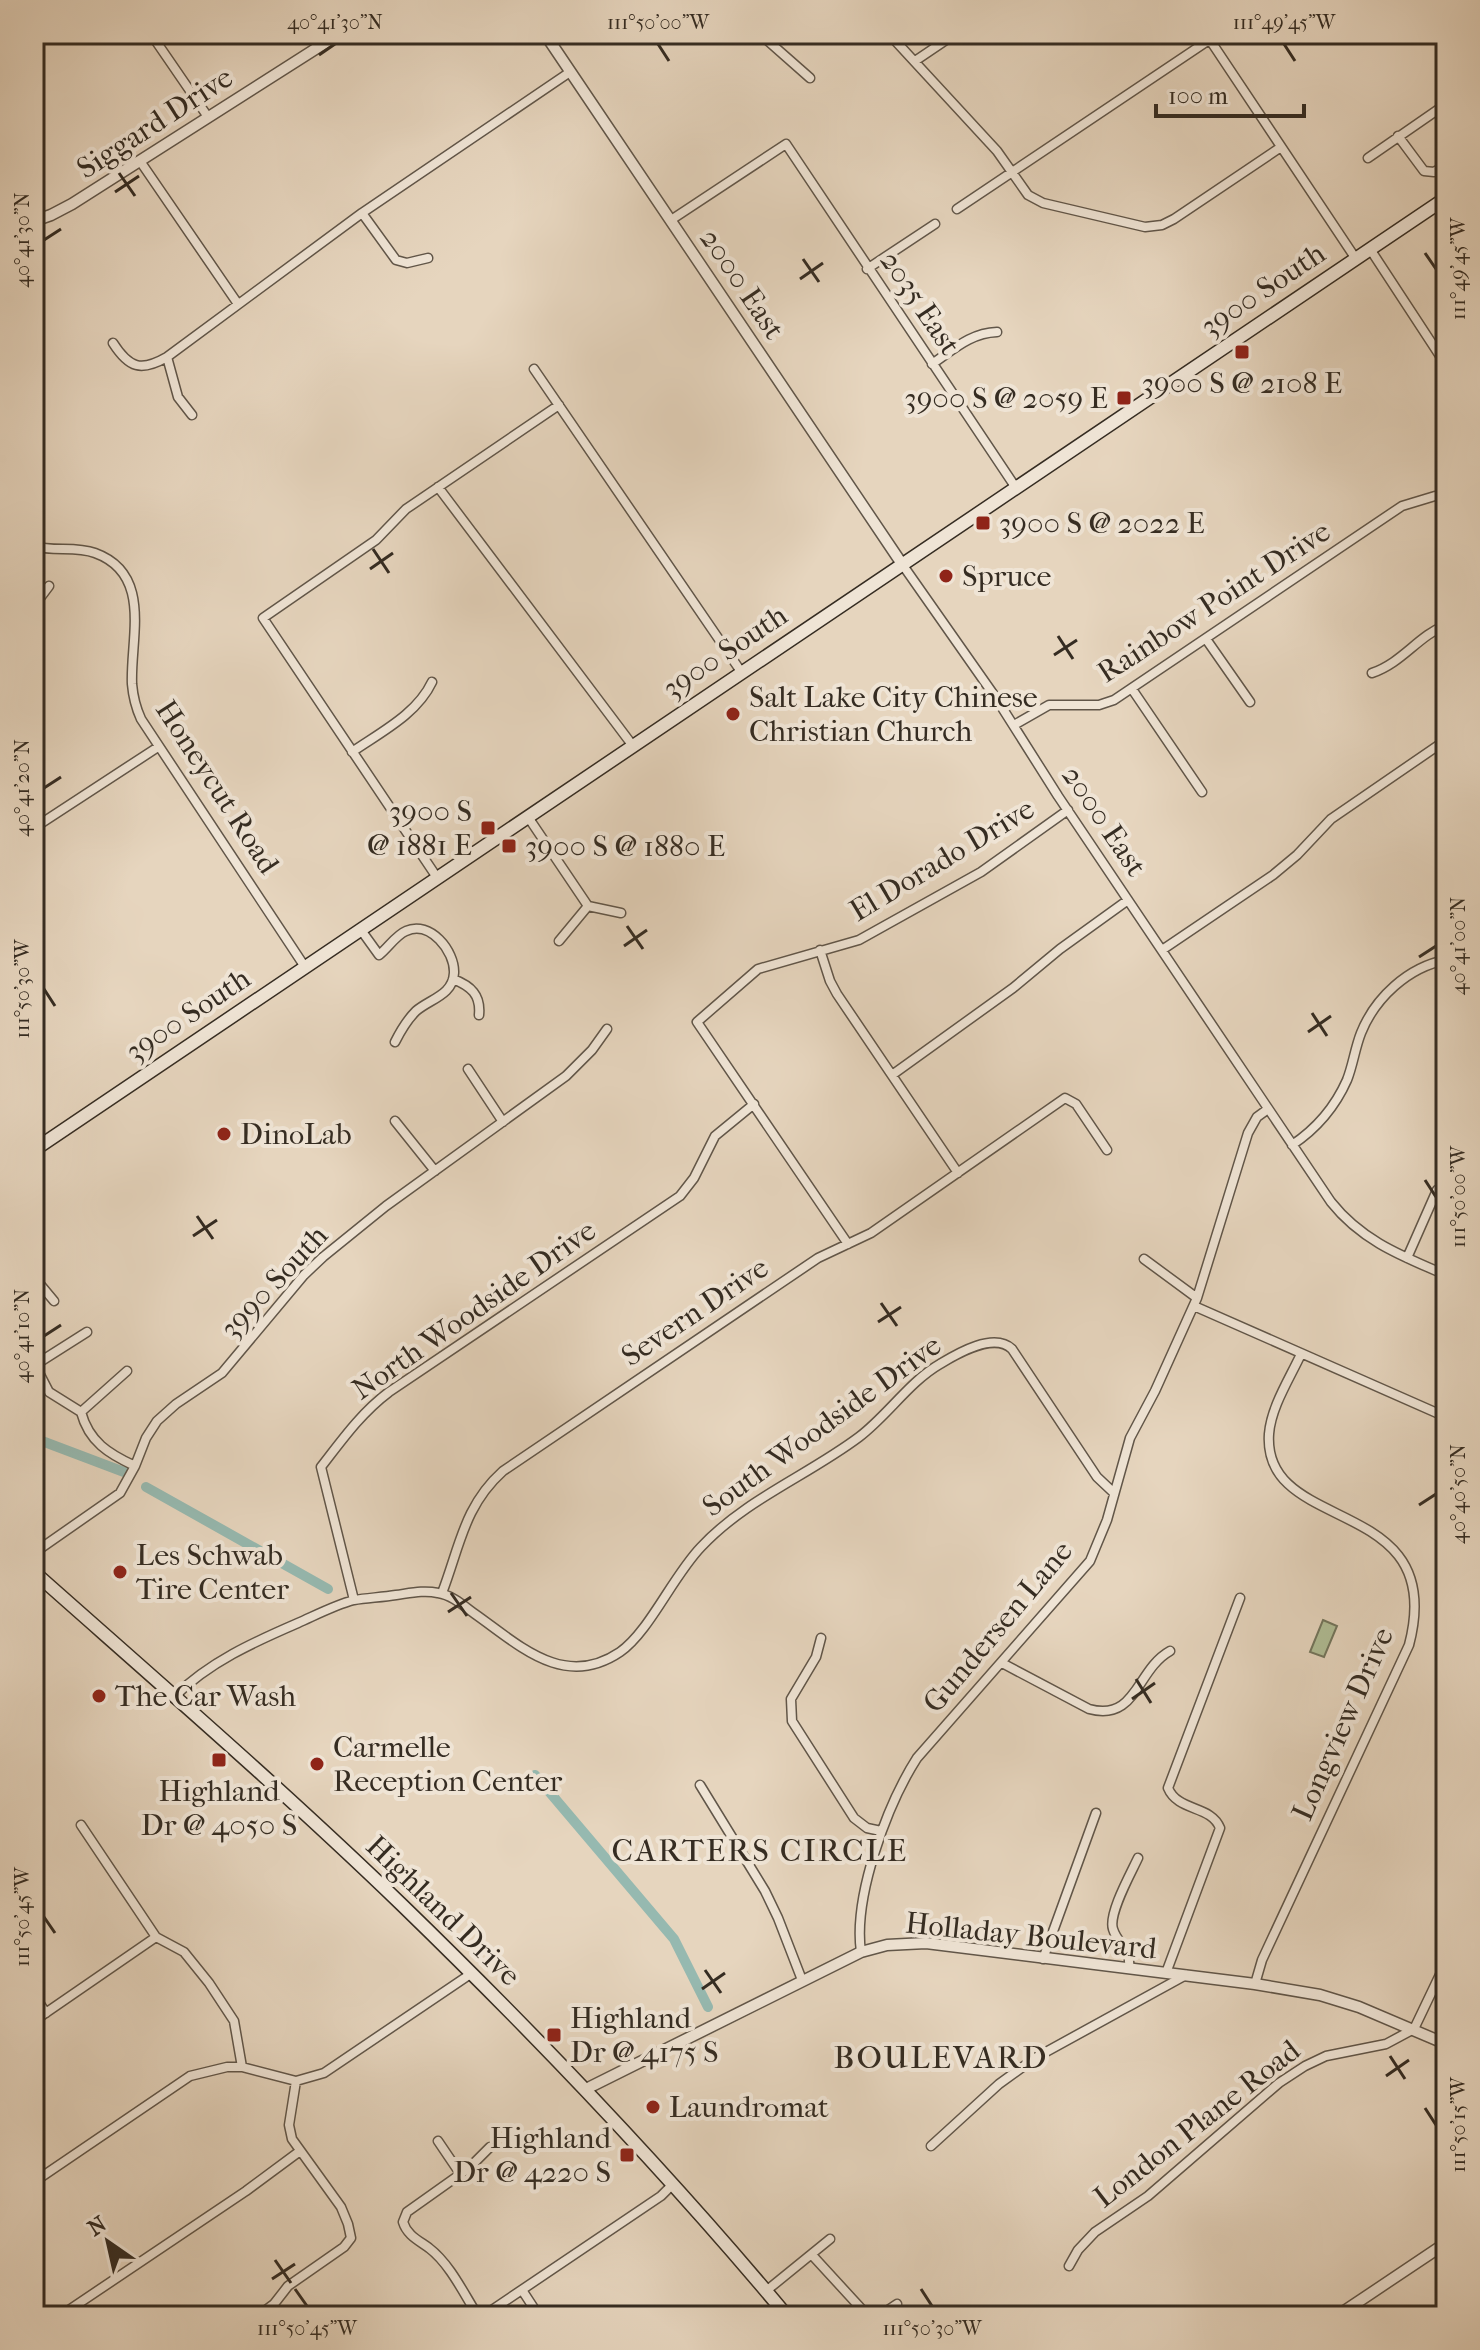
<svg xmlns="http://www.w3.org/2000/svg" width="1480" height="2350" viewBox="0 0 1480 2350" font-family="'IM FELL French Canon',serif">
<rect width="100%" height="100%" fill="#e6d5be"/>
<filter id="stains"><feTurbulence type="fractalNoise" baseFrequency=".0025" numOctaves="4"/><feColorMatrix values="0 0 0 0 .2 0 0 0 0 .09 0 0 0 0 .02 0 0 0 .5 -.17"/></filter>
<radialGradient id="worn" r=".72"><stop offset=".6" stop-color="#630" stop-opacity="0"/><stop offset="1" stop-color="#630" stop-opacity=".3"/></radialGradient>
<path fill="#b0be96" stroke="#72755c" stroke-width="2" d="M 1323,1620 L 1337,1626 L 1324,1657 L 1310,1652 Z"/>
<g fill="none" stroke-linecap="round" stroke-linejoin="round">
<path stroke="#96b9b0" stroke-width="10" d="M 34,1438 L 124,1472
M 146,1487 L 328,1589
M 535,1775 L 674,1939 L 708,2007"/>
<defs>
<path id="minor" d="M 151,34 L 208,117
M 760,34 L 810,78
M 889,34 L 997,151 L 1028,195 L 1043,203 L 1145,227 L 1162,225 L 1174,219 L 1281,147
M 1206,34 L 1356,259
M 915,61 L 955,34
M 1398,136 L 1424,171 L 1434,172 L 1446,165
M 1368,158 L 1446,104
M 140,161 L 238,304
M 957,209 L 1218,34
M 362,213 L 396,260 L 407,263 L 428,258
M 671,220 L 786,144 L 1016,488
M 1370,249 L 1446,365
M 867,269 L 935,224
M 113,343 C 129,368 141,372 167,357 L 362,213 L 570,72
M 167,357 L 178,397 L 192,415
M 932,364 C 953,350 970,333 997,332
M 534,369 L 742,673
M 438,487 L 633,746
M 34,546 C 53,552 75,546 95,553 C 153,574 130,639 132,684 C 133,696 136,708 141,719 L 305,967
M 902,564 L 996,698 L 1058,796 L 1331,1202 C 1362,1241 1402,1256 1446,1275
M 34,606 L 49,586
M 1206,639 L 1250,702
M 1372,673 C 1402,663 1418,636 1446,625
M 1132,689 L 1202,792
M 1014,725 L 1049,705 L 1099,705 L 1114,700 L 1402,506 L 1435,496
M 352,752 C 381,732 417,714 432,682
M 528,817 L 588,906 L 621,913
M 34,828 L 158,747
M 438,879 L 263,618 L 376,540 L 406,509 L 559,405
M 361,930 L 379,955 C 388,948 396,935 406,931 C 430,920 455,951 454,973 C 453,995 430,999 416,1011 C 407,1020 401,1030 395,1042
M 559,941 L 588,906
M 820,950 L 830,981 L 837,994 L 958,1173
M 1162,950 L 1273,875 L 1297,855 L 1331,819 L 1446,740
M 453,979 C 471,986 481,995 479,1015
M 468,1069 L 503,1122
M 892,1075 L 1013,988 L 1060,949 L 1128,900
M 395,1121 L 435,1171
M 1292,1145 C 1316,1129 1335,1107 1347,1080 C 1353,1065 1355,1048 1361,1033 C 1375,998 1408,967 1446,960
M 848,1244 L 697,1022 L 758,969 L 859,940 L 981,872 L 1068,810
M 1407,1258 L 1437,1190
M 1144,1259 L 1197,1298
M 34,1277 L 54,1301
M 1194,1306 L 1446,1417
M 34,1363 L 49,1392 L 81,1412 C 89,1442 109,1454 135,1466
M 35,1365 L 87,1332
M 81,1412 L 127,1371
M 34,1553 L 120,1493 L 135,1466 L 146,1438 L 157,1421 L 176,1404 L 222,1373 L 304,1275 L 323,1257 L 386,1206 L 566,1076 L 592,1050 L 607,1029
M 442,1593 C 460,1546 464,1506 503,1471 L 818,1258 L 871,1233 L 1065,1098 L 1076,1104 L 1107,1150
M 354,1600 L 321,1467 C 342,1440 361,1413 389,1392 L 680,1196 L 694,1178 L 715,1136 L 754,1104
M 821,1638 L 816,1657 L 791,1699 L 792,1721 L 854,1818 L 867,1828 L 881,1831
M 1002,1663 L 1089,1709 C 1137,1722 1136,1670 1170,1651
M 174,1697 C 209,1662 254,1642 298,1623 C 316,1615 335,1605 354,1600 C 368,1598 383,1597 396,1595 C 411,1593 424,1590 438,1593 C 452,1595 464,1606 475,1614 C 519,1645 564,1690 620,1652 C 649,1632 673,1576 701,1547 C 746,1499 807,1476 859,1437 C 888,1415 909,1382 940,1364 C 958,1353 994,1332 1012,1349 L 1097,1477 L 1114,1493
M 700,1785 L 765,1891 L 778,1918 L 802,1980
M 81,1825 L 156,1937 L 184,1952 L 209,1983 L 234,2021 L 242,2067
M 861,1952 C 853,1897 887,1805 917,1758 L 1090,1561 L 1107,1520 L 1130,1438 L 1155,1391 L 1197,1298 L 1248,1133 L 1257,1117 L 1268,1109
M 1043,1959 L 1096,1813
M 1129,1968 C 1131,1945 1118,1946 1113,1929 C 1108,1914 1131,1873 1138,1858
M 1166,1973 L 1220,1828 C 1211,1805 1178,1812 1168,1788 L 1240,1598
M 1255,1984 L 1262,1960 L 1409,1645 C 1449,1493 1262,1536 1269,1434 C 1271,1407 1290,1378 1301,1354
M 34,1995 L 46,2013
M 34,2021 L 156,1937
M 438,2141 L 461,2175
M 931,2146 L 999,2084 L 1035,2058 L 1186,1975
M 34,2182 L 190,2076 L 227,2067 L 242,2067 L 296,2081 L 324,2073 L 472,1973
M 812,2255 L 868,2316
M 1069,2266 L 1078,2250 L 1095,2232 L 1148,2196 L 1279,2083 L 1305,2066 L 1326,2056 L 1386,2044 L 1414,2029 L 1446,1962
M 522,2290 L 539,2316
M 766,2291 L 830,2239
M 60,2316 L 246,2191 L 300,2151
M 258,2316 L 274,2304 L 288,2286 L 344,2247 L 351,2238 L 348,2224 L 341,2207 L 292,2139 L 289,2125 L 296,2081
M 478,2316 C 464,2294 450,2264 429,2248 C 418,2240 407,2235 403,2222 L 407,2212 L 469,2168 L 490,2147
M 483,2316 L 661,2196 L 672,2185
M 879,2316 L 897,2304"/>
<path id="tertiary" d="M 545,34 L 902,564
M 34,221 L 51,215 L 72,204 L 339,34
M 586,2089 L 861,1952 L 887,1945 L 926,1943 L 1255,1984 L 1320,1995 L 1359,2007 L 1446,2044
M 1337,2316 L 1446,2243"/>
<path id="secondary" d="M 34,1150 L 1446,198
M 34,1572 C 158,1682 283,1790 402,1905 C 537,2036 667,2172 787,2316"/>
</defs>
<use href="#minor" stroke="#615649" stroke-width="11"/>
<use href="#tertiary" stroke="#615649" stroke-width="13"/>
<use href="#secondary" stroke="#352c22" stroke-width="15"/>
<use href="#minor" stroke="#efe4d5" stroke-width="8"/>
<use href="#tertiary" stroke="#efe4d5" stroke-width="10"/>
<use href="#secondary" stroke="#efe4d5" stroke-width="12"/>
</g>
<path fill="none" stroke="#352c22" stroke-width="3" d="M 658,44 L 669,61M 1284,44 L 1295,61M 319,55 L 335,44M 119,173 L 135,196M 115,192 L 139,176M 44,240 L 61,229M 1425,253 L 1436,269M 803,259 L 819,282M 800,279 L 823,263M 373,549 L 389,573M 370,569 L 393,553M 1058,636 L 1073,659M 1054,655 L 1077,640M 44,788 L 61,777M 627,926 L 643,949M 624,946 L 647,930M 1419,957 L 1436,946M 44,989 L 55,1006M 1312,1013 L 1327,1036M 1308,1032 L 1331,1016M 1425,1180 L 1436,1197M 197,1216 L 213,1239M 193,1236 L 217,1220M 881,1303 L 897,1326M 878,1322 L 901,1307M 44,1336 L 61,1325M 1419,1505 L 1436,1494M 451,1593 L 467,1616M 448,1612 L 471,1597M 1136,1679 L 1151,1703M 1132,1699 L 1155,1683M 44,1917 L 55,1933M 705,1970 L 721,1993M 702,1989 L 725,1973M 1390,2056 L 1405,2079M 1386,2076 L 1409,2060M 1425,2108 L 1436,2125M 275,2260 L 291,2283M 272,2279 L 295,2264M 295,2289 L 307,2306M 921,2289 L 932,2306"/>
<g fill="#8f2418" stroke="#efe4d5" stroke-width="3">
<rect x="1234" y="344" width="16" height="16" rx="4"/>
<rect x="1116" y="390" width="16" height="16" rx="4"/>
<rect x="975" y="515" width="16" height="16" rx="4"/>
<circle cx="946" cy="576" r="8"/>
<circle cx="733" cy="714" r="8"/>
<rect x="480" y="820" width="16" height="16" rx="4"/>
<rect x="501" y="838" width="16" height="16" rx="4"/>
<circle cx="224" cy="1134" r="8"/>
<circle cx="120" cy="1572" r="8"/>
<circle cx="99" cy="1696" r="8"/>
<rect x="211" y="1752" width="16" height="16" rx="4"/>
<circle cx="317" cy="1764" r="8"/>
<rect x="546" y="2027" width="16" height="16" rx="4"/>
<circle cx="653" cy="2107" r="8"/>
<rect x="619" y="2147" width="16" height="16" rx="4"/>
</g>
<g text-anchor="middle" dominant-baseline="central" stroke-width="8" stroke-linejoin="round" paint-order="stroke">
<g font-size="30" fill="#352c22" stroke="#efe4d5">
<text transform="translate(155 123) rotate(-33)">Siggard Drive</text>
<text transform="translate(742 284) rotate(56)">2000 East</text>
<text transform="translate(1263 290) rotate(-34)">3900 South</text>
<text transform="translate(920 303) rotate(56)">2035 East</text>
<text transform="translate(1214 602) rotate(-33)">Rainbow Point Drive</text>
<text transform="translate(725 652) rotate(-34)">3900 South</text>
<text transform="translate(217 787) rotate(57)">Honeycut Road</text>
<text transform="translate(1104 821) rotate(56)">2000 East</text>
<text transform="translate(942 860) rotate(-31)">El Dorado Drive</text>
<text transform="translate(188 1015) rotate(-34)">3900 South</text>
<text transform="translate(274 1282) rotate(-47)">3990 South</text>
<text transform="translate(474 1310) rotate(-35)">North Woodside Drive</text>
<text transform="translate(695 1312) rotate(-34)">Severn Drive</text>
<text transform="translate(822 1426) rotate(-36)">South Woodside Drive</text>
<text transform="translate(998 1627) rotate(-50)">Gundersen Lane</text>
<text transform="translate(1343 1724) rotate(-66)">Longview Drive</text>
<text transform="translate(443 1911) rotate(44)">Highland Drive</text>
<text transform="translate(1031 1936) rotate(6)">Holladay Boulevard</text>
<text transform="translate(1197 2124) rotate(-38)">London Plane Road</text>
</g>
<g font-size="30" fill="#352c22" stroke="#efe4d5" text-anchor="start">
<text x="1242" y="383" text-anchor="middle">3900 S @ 2108 E</text>
<text x="1108" y="398" text-anchor="end">3900 S @ 2059 E</text>
<text x="999" y="523">3900 S @ 2022 E</text>
<text x="962" y="576">Spruce</text>
<text x="749" y="697">Salt Lake City Chinese<tspan x="749" dy="34">Christian Church</tspan></text>
<text x="472" y="811" text-anchor="end">3900 S<tspan x="472" dy="34">@ 1881 E</tspan></text>
<text x="525" y="846">3900 S @ 1880 E</text>
<text x="240" y="1134">DinoLab</text>
<text x="136" y="1555">Les Schwab<tspan x="136" dy="34">Tire Center</tspan></text>
<text x="115" y="1696">The Car Wash</text>
<text x="333" y="1747">Carmelle<tspan x="333" dy="34">Reception Center</tspan></text>
<text x="219" y="1791" text-anchor="middle">Highland<tspan x="219" dy="34">Dr @ 4050 S</tspan></text>
<text x="570" y="2018">Highland<tspan x="570" dy="34">Dr @ 4175 S</tspan></text>
<text x="669" y="2107">Laundromat</text>
<text x="611" y="2138" text-anchor="end">Highland<tspan x="611" dy="34">Dr @ 4220 S</tspan></text>
</g>
<g font-size="32" letter-spacing="2" fill="#352c22" stroke="#efe4d5">
<text x="760" y="1850">CARTERS CIRCLE</text>
<text x="941" y="2057">BOULEVARD</text>
</g>
</g>
<rect width="1480" height="2350" fill="none" stroke="#e6d5be" stroke-width="88"/>
<g transform="translate(108 2242) rotate(326)" stroke="#efe4d5" stroke-width="6" paint-order="stroke">
<path d="M0-6L14 30L0 20L-14 30Z" fill="#352c22"/>
<text y="-12" font-size="22" font-weight="bold" text-anchor="middle" fill="#352c22">N</text>
</g>
<path d="M1156 104v12h148v-12" fill="none" stroke="#352c22" stroke-width="4"/>
<text x="1168" y="104" font-size="24" fill="#352c22" stroke="#efe4d5" stroke-width="6" paint-order="stroke">100 m</text>
<rect x="44" y="44" width="1392" height="2262" fill="none" stroke="#352c22" stroke-width="3"/>
<g font-size="20" text-anchor="middle" fill="#352c22">
<text x="335" y="29">40°41'30"N</text>
<text x="658" y="29">111°50'00"W</text>
<text x="1284" y="29">111°49'45"W</text>
<text transform="translate(22 240) rotate(-90)" y="7">40°41'30"N</text>
<text transform="translate(1458 269) rotate(-90)" y="7">111°49'45"W</text>
<text transform="translate(22 788) rotate(-90)" y="7">40°41'20"N</text>
<text transform="translate(1458 946) rotate(-90)" y="7">40°41'00"N</text>
<text transform="translate(22 989) rotate(-90)" y="7">111°50'30"W</text>
<text transform="translate(1458 1197) rotate(-90)" y="7">111°50'00"W</text>
<text transform="translate(22 1336) rotate(-90)" y="7">40°41'10"N</text>
<text transform="translate(1458 1494) rotate(-90)" y="7">40°40'50"N</text>
<text transform="translate(22 1917) rotate(-90)" y="7">111°50'45"W</text>
<text transform="translate(1458 2125) rotate(-90)" y="7">111°50'15"W</text>
<text x="307" y="2335">111°50'45"W</text>
<text x="932" y="2335">111°50'30"W</text>
</g>
<rect width="100%" height="100%" filter="url(#stains)"/>
<rect width="100%" height="100%" fill="url(#worn)"/>
</svg>
